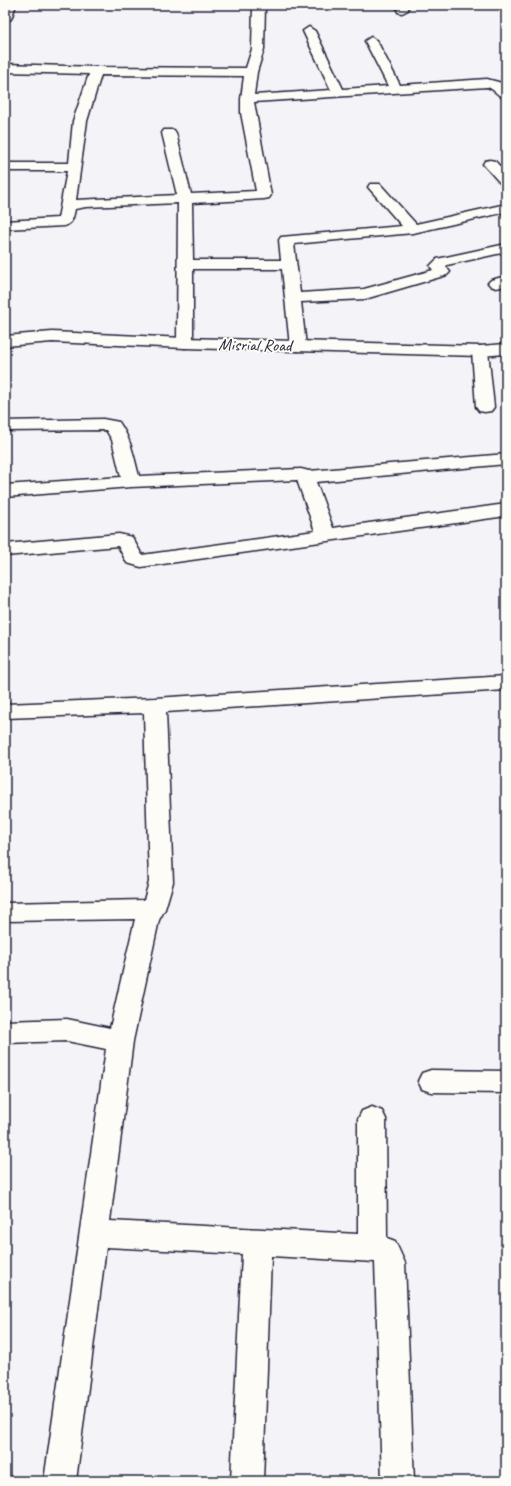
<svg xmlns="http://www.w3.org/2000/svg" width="511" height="1486" viewBox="0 0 511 1486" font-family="Caveat,sans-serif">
<rect width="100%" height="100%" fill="#f4f3f7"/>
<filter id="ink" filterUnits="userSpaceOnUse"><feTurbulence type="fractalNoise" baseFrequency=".025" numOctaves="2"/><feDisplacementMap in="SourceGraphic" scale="8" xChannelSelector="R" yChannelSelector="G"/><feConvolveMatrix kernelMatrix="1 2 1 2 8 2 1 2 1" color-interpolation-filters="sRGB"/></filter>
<g filter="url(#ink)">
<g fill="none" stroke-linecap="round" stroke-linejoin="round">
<defs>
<path id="minor" d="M 5,5 L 16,5 L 11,19 L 5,23 Z
M 253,5 L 265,5 L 264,49 L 257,72 L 254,95 L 331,90 L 303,31 L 309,27 L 315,31 L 343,89 L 388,86 L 365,41 L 371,37 L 377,41 L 400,85 L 487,79 L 502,83 L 506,87 L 506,99 C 498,97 495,89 487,87 L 254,102 L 271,195 L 269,198 L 264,199 L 192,203 L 193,260 L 281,260 L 279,240 L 281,237 L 402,226 L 368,187 L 370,184 L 380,184 L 416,224 L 506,204 L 506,212 L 413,233 L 294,244 L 300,293 L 364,289 L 433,270 L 430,266 L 437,259 L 506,244 L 506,252 L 447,265 L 446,267 L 450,272 L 447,275 L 365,299 L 301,302 L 306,346 L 304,349 L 298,351 L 292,349 L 290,346 L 282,269 L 193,269 L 193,343 L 191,346 L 185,348 L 179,346 L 177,343 L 178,203 L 86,207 L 75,209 C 73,218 73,223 64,226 L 5,229 L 5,221 L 58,218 L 67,171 L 5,171 L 5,163 L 69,163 L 73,121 L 89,74 L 5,72 L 5,64 L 96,67 L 246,68 L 252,49 ZM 101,75 L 244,76 L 241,99 L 241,113 L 256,191 L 191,194 L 176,133 L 174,130 L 164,130 L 162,133 L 177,195 L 76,200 L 87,121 Z
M 396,5 L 408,5 L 408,10 L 402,13 L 398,12 Z
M 490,160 L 495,161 L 506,173 L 506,185 L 501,184 L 483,164 L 485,161 Z
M 506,276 L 506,286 L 496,288 L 491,286 L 488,283 L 491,280 Z
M 480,346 L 486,348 L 488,351 L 494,407 L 491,411 L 485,412 L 479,411 L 476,407 L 472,351 L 474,348 Z
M 103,419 L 119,422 C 131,439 134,457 139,476 L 301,469 L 309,471 L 506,454 L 506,464 L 316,482 L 333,528 L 506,504 L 506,516 L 141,567 L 127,563 L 118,546 L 5,556 L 5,544 L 119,534 L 132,537 L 142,555 L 315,531 L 297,480 L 131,487 L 5,497 L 5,485 L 121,477 L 112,440 L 106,430 L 5,431 L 5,421 Z
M 506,676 L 506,690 L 166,712 L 173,882 L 165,909 L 159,920 L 133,1041 L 110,1221 L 358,1234 L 358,1119 L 362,1111 L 372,1107 L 382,1111 L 386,1119 L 387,1238 L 395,1241 L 405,1263 L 414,1481 L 382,1481 L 375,1262 L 271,1256 L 263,1481 L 231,1481 L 242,1254 L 106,1247 L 76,1481 L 44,1481 L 106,1049 L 67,1041 L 5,1043 L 5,1021 L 67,1019 L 110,1028 L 135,919 L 5,921 L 5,903 L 144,900 L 149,882 L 144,713 L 5,718 L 5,704 L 155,698 Z
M 431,1070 L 506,1071 L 506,1093 L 431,1092 L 422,1089 L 418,1081 L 422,1073 Z"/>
<path id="secondary" d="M 52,332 L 185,338 L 480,346 L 506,344 L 506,354 L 480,356 L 185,348 L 52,342 L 5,346 L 5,336 Z"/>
</defs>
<use href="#minor" stroke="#22223b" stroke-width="3"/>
<use href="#secondary" stroke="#22223b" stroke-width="3"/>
<use href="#minor" fill="#fdfcf7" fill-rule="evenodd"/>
<use href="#secondary" fill="#fdfcf7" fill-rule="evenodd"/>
</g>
</g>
<g text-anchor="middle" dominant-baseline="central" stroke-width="4" stroke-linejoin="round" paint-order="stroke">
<g font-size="17" fill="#22223b" stroke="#fdfcf7">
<text transform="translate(255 345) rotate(1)">Misrial Road</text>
</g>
</g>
<rect width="511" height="1486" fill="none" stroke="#fdfcf7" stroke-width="20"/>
<rect x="10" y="10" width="491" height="1466" fill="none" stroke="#22223b" stroke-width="1.5" filter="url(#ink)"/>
</svg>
